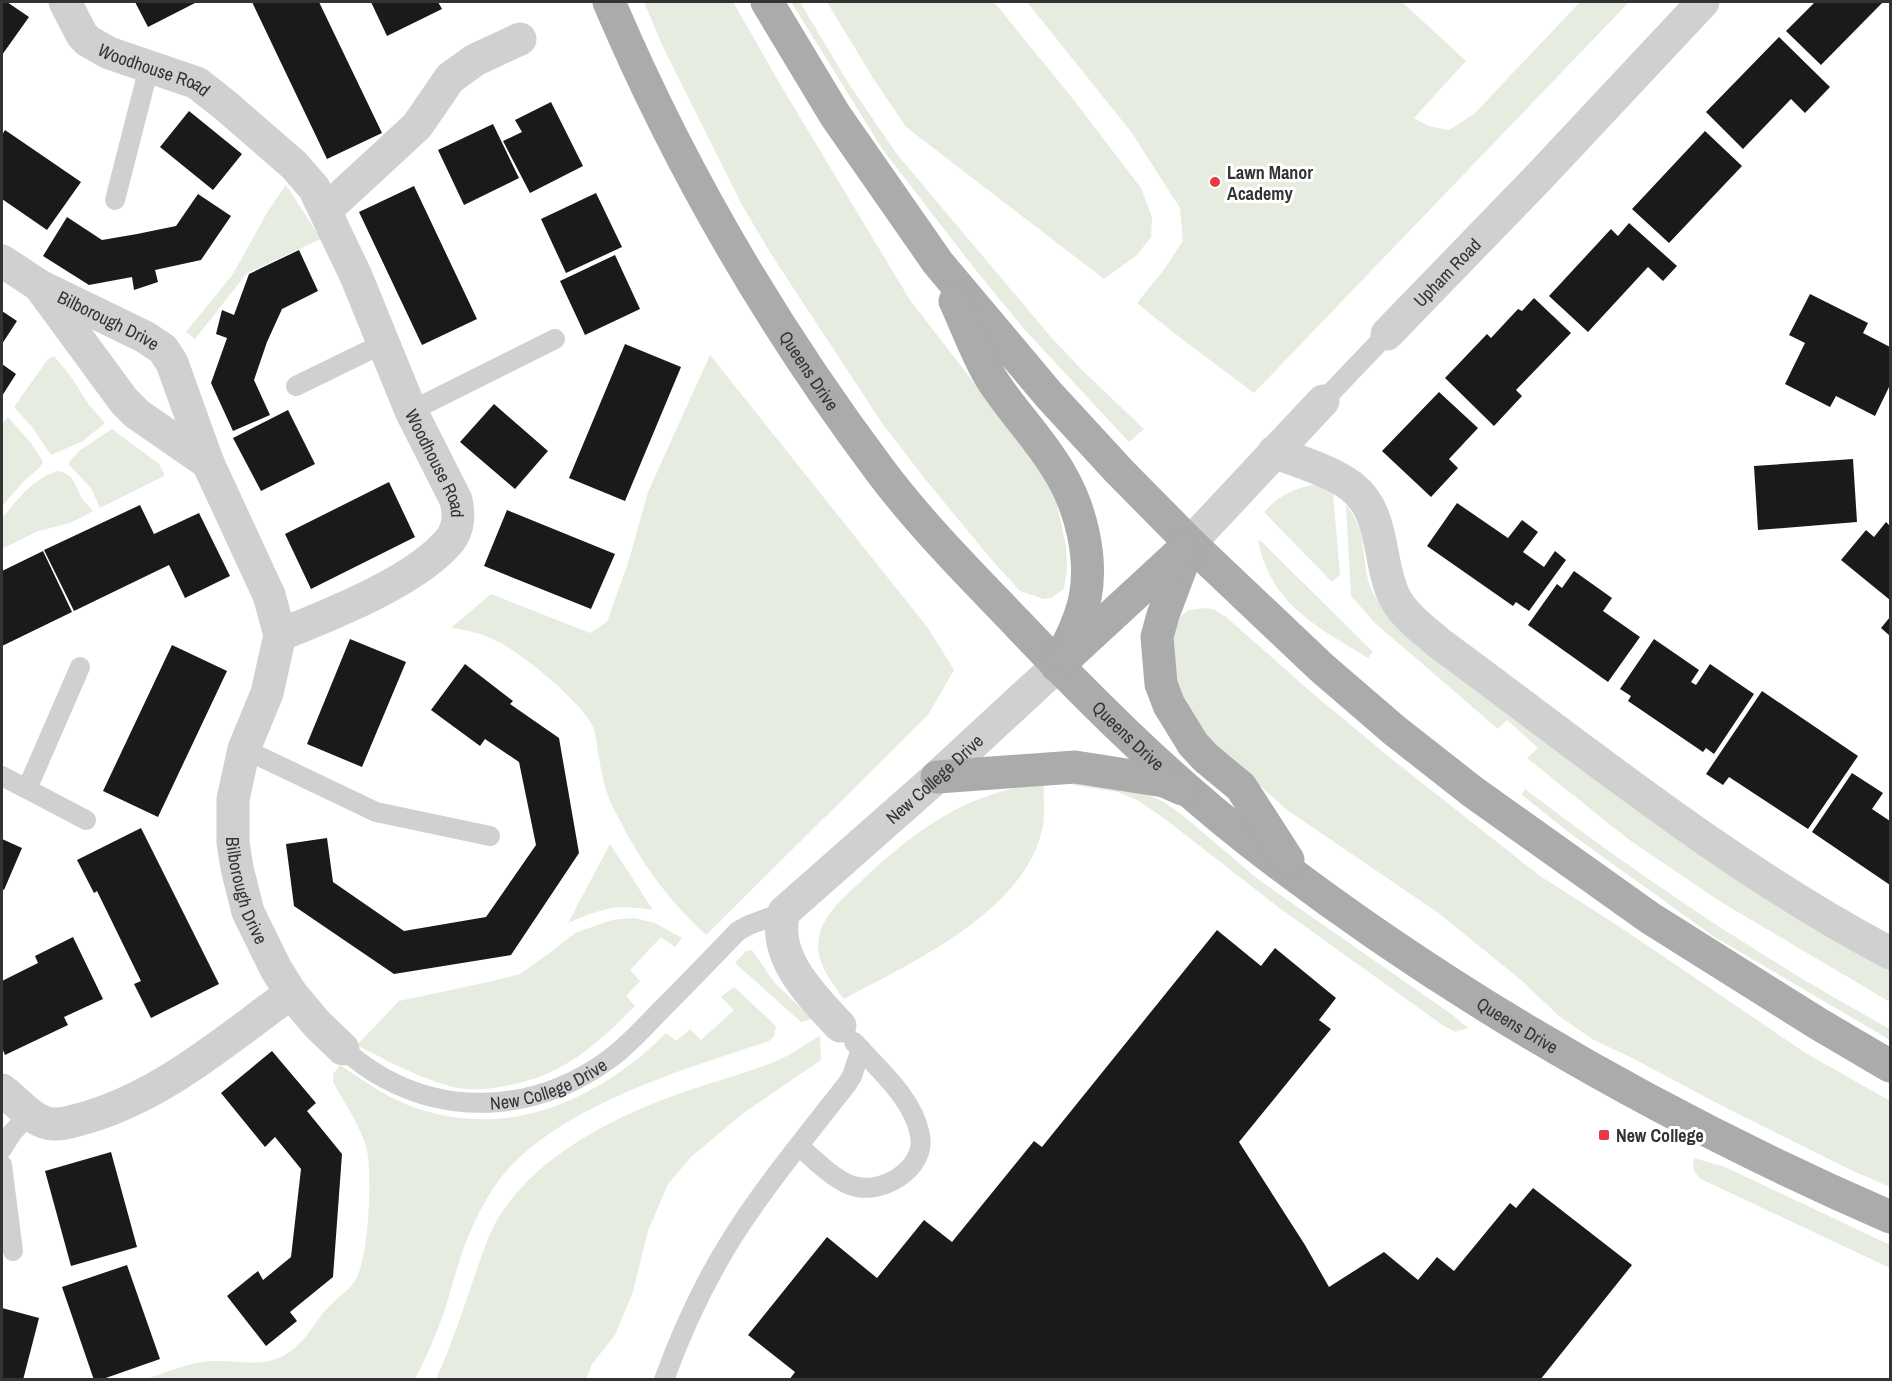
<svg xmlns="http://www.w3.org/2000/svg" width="1892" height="1381" viewBox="0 0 1892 1381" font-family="'Archivo Narrow',sans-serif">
<rect width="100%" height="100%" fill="#fff"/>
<path fill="#e6ecdf" d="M 644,2 L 733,2 L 780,84 L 910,300 L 1045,475 L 1057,504 L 1066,546 L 1067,567 L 1064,589 L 1051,598 L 1044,599 L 1020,591 L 991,559 L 925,479 L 882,423 L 771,254 L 742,205 L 663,47 Z
M 791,2 L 800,2 L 849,84 L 896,153 L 1050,336 L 1082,370 L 1144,429 L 1129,442 L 1025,330 L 978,273 L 883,150 Z
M 827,2 L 994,2 L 1073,99 L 1141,188 L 1152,217 L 1151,237 L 1137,255 L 1104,279 L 906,127 L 873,78 Z
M 1027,2 L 1402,2 L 1466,61 L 1414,118 L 1428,126 L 1449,130 L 1474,114 L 1580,2 L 1629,2 L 1254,393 L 1174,333 L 1137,303 L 1163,271 L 1183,241 L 1180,208 L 1132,133 Z
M 286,185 L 321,239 L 247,273 L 195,339 L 186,332 L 233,274 L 268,211 Z
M 710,355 L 928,628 L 954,670 L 928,715 L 706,935 C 667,899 641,862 617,815 C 607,798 602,777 599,758 C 597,748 597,737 593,727 C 583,703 523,654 499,642 C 484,634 468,630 451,628 L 491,594 L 590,633 L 607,622 L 629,560 L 648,492 Z
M 54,356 L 72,378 L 89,405 L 105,423 L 83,441 L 51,455 L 32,427 L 14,407 L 48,359 Z
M 8,417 L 31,443 L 43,462 L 40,467 L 24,481 L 2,506 L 2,424 Z
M 112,429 L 159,464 L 164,473 L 164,476 L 100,508 L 91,488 L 69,465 L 69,462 L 79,451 Z
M 58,471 C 75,474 75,487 83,500 C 86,504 90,507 93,511 L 70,523 L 38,531 L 2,549 L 2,518 C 17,500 33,478 58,471 Z
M 1312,485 L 1321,486 L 1333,493 L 1340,575 L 1332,582 L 1264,512 C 1277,497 1292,489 1312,485 Z
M 1346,505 C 1369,533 1360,556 1370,586 C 1373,595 1380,603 1385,611 L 1890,969 L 1890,1002 L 1721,902 L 1628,839 L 1527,758 L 1538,748 L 1507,720 L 1498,729 L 1375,623 L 1351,596 Z
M 1258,540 L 1262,542 L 1373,652 L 1368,658 C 1316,626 1271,605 1258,540 Z
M 1206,608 L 1215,610 L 1226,617 L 1319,699 L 1398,764 L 1540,876 L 1626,931 L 1804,1052 L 1890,1101 L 1890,1187 L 1851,1170 L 1730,1110 L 1634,1059 L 1592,1039 L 1559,1016 L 1522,981 L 1440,914 L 1287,810 L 1230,759 L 1198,727 L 1174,682 L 1170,638 L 1176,624 L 1182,615 L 1189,610 Z
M 1074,780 L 1141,792 L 1162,801 L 1181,814 L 1259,880 L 1454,1016 L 1468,1028 L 1455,1032 L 1441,1024 L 1278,907 L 1165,819 L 1139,801 L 1118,792 L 1073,785 Z
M 1044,784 C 1043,797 1045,812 1043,825 C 1028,910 913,962 844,999 C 831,982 814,960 819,937 C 823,915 843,898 859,883 C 912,833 968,790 1044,784 Z
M 1525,789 C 1642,878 1762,959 1890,1029 L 1890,1040 L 1713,936 L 1567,831 L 1522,795 Z
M 610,844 L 653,910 C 616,904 603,908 568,923 Z
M 634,918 L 655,923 L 682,938 L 675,947 L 661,937 L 630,970 L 640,981 L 626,996 L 635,1006 C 595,1046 563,1076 505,1086 C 485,1090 465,1091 446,1085 C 415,1076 386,1060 357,1045 L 399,1001 L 493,981 L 520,974 L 551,952 L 575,933 L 612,920 Z
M 752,950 L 774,982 L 812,1019 L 801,1022 L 735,963 L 746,951 Z
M 734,987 L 772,1022 L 776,1027 L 774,1036 L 769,1041 C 687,1068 569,1103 509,1168 C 492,1186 481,1208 471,1230 C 459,1256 453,1285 444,1312 C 436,1335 426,1358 415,1379 L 146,1379 C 164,1373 184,1365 202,1362 C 228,1358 255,1368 279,1358 C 300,1349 310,1330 323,1313 C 332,1301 347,1293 355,1281 C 369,1259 373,1171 366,1146 C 359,1124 344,1102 333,1082 L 333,1074 L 340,1065 C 360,1078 381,1094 403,1103 C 500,1144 596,1103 666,1033 L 676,1041 L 690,1029 L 701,1040 L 734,1010 L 721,997 Z
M 820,1036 L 821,1060 L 742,1114 L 691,1157 L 668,1184 L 648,1231 L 633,1292 L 615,1335 L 592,1364 L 586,1379 L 436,1379 C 451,1347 462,1312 474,1278 C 482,1256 488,1234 500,1215 C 534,1162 596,1127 652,1104 C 693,1087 736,1077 777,1061 C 792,1054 806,1044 820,1036 Z
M 1694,1158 L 1725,1167 L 1890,1245 L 1890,1268 L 1701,1179 C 1693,1172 1692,1168 1694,1158 Z"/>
<path fill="#1a1a1a" d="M 2,2 L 7,2 L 29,17 L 2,55 Z
M 135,2 L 197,2 L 148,27 Z
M 252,2 L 319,2 L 382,133 L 327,159 Z
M 371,2 L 438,2 L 442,9 L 387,36 Z
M 1815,2 L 1883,2 L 1821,65 L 1786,31 Z
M 1779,37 L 1830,87 L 1805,113 L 1791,99 L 1743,149 L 1706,112 Z
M 551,102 L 583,166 L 530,193 L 503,141 L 522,132 L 515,120 Z
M 189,111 L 242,154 L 213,190 L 160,147 Z
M 493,124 L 519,178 L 464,205 L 438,150 Z
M 5,130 L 81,182 L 47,230 L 2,199 L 2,135 Z
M 1705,131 L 1742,166 L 1669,243 L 1632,209 Z
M 414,186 L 477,319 L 422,345 L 359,212 Z
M 596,193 L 622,247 L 566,273 L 541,219 Z
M 198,194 L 231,216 L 201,260 L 155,270 L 158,282 L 134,290 L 132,277 L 89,285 L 43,256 L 67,217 L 102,240 L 137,234 L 176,226 Z
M 1629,223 L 1677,266 L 1663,281 L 1648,267 L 1588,332 L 1549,296 L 1611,229 L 1618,236 Z
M 299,250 L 318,291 L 282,309 L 267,342 L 254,380 L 270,415 L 233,431 L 211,383 L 227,338 L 216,334 L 222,310 L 234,315 L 249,274 Z
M 615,255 L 640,309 L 585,335 L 560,281 Z
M 1810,294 L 1868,323 L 1863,333 L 1890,347 L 1890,385 L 1875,416 L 1836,396 L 1830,407 L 1785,384 L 1805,343 L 1789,335 Z
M 1534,298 L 1571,333 L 1516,390 L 1522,396 L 1494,426 L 1445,378 L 1487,334 L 1491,338 L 1518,309 L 1522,311 Z
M 2,311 L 17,321 L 2,344 Z
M 625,344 L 681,367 L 625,501 L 569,478 Z
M 2,364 L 16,374 L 2,396 Z
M 1439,392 L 1478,428 L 1449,459 L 1458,468 L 1431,497 L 1382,451 Z
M 494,404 L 548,451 L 515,489 L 460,442 Z
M 288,410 L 315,464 L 261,491 L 233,438 Z
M 1853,459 L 1857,522 L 1758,530 L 1754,466 Z
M 389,482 L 415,537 L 311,589 L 285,534 Z
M 1457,503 L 1508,538 L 1522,520 L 1538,532 L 1523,552 L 1544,567 L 1555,551 L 1566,560 L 1529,611 L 1516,602 L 1513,606 L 1427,546 Z
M 140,505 L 154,534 L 199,513 L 230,576 L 185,598 L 169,565 L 74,611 L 44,550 Z
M 507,510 L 615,554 L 591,609 L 484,566 Z
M 1886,522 L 1890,526 L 1890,600 L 1841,560 L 1866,530 L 1874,537 Z
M 43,551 L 72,612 L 2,646 L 2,571 Z
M 1574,571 L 1612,598 L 1603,611 L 1640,637 L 1608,682 L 1528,625 L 1557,584 L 1562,588 Z
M 1890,617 L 1890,636 L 1881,628 Z
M 350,639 L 406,662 L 362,767 L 307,744 Z
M 1654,639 L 1699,670 L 1691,682 L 1696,685 L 1710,664 L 1754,694 L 1714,754 L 1706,748 L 1703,752 L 1628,701 L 1631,696 L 1620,689 Z
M 172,645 L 227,671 L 158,817 L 103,791 Z
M 465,664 L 513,701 L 510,704 L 559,738 L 579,853 L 511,955 L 394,974 L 294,906 L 286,844 L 327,838 L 333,882 L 404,931 L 486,917 L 536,845 L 519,762 L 485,739 L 480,746 L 431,710 Z
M 1762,691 L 1858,756 L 1808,829 L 1729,777 L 1723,785 L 1706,774 Z
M 1852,773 L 1883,793 L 1872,809 L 1890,821 L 1890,885 L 1812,832 Z
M 141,828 L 219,984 L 151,1018 L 134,984 L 141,981 L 97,891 L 94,893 L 77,860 Z
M 2,839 L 22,848 L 4,890 L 2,889 Z
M 1217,930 L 1261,966 L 1275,948 L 1336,998 L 1319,1020 L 1331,1029 L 1239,1142 L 1305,1245 L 1329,1287 L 1384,1252 L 1418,1280 L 1437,1257 L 1454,1271 L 1510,1203 L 1516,1208 L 1533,1188 L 1632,1265 L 1540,1380 L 789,1380 L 795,1372 L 748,1335 L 827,1237 L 877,1278 L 924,1220 L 952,1242 L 1034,1141 L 1042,1147 Z
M 73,937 L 103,999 L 64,1017 L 68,1025 L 5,1055 L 2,1048 L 2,981 L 38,963 L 35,956 Z
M 272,1051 L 316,1103 L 307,1111 L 342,1154 L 333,1277 L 290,1312 L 297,1321 L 266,1346 L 227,1296 L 258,1271 L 263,1280 L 291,1257 L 301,1169 L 275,1137 L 265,1147 L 221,1093 Z
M 111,1152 L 137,1247 L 71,1266 L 45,1171 Z
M 127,1265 L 160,1359 L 100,1380 L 94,1380 L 62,1287 Z
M 2,1308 L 39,1318 L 23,1380 L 2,1380 Z"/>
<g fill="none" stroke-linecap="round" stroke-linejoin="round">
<g stroke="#d0d0d0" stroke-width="20">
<path d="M 115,200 L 149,67"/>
<path d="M 296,386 L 384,343"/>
<path d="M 1323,401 L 1387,334"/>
<path d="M 411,411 L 555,339"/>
<path d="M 244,749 L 376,812 L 490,836"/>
<path d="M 2,776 L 27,789 L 80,667"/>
<path d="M 27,789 L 86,820"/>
<path id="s1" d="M 343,1049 C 356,1060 369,1070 384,1078 C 457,1118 542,1108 608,1060 C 628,1046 644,1027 661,1010 C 687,984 712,958 738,931 L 749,925 L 784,912"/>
<path d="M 799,1146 C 814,1159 831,1177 850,1185 C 880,1197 927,1169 920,1135 C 913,1098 878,1069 854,1042"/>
<path d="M 2,1149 L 12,1133 L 30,1113"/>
<path d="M 2,1165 L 13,1251"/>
<path d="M 664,1380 C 682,1330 706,1279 734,1235 C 768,1182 808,1134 847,1084 L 852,1076 L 861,1049"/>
</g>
<g stroke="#d0d0d0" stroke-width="33">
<path id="s2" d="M 65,2 L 82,35 L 88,41 L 109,53 L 197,83 L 226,106 L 294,165 L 314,188 L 356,276 L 411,411 L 456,500 C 459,513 459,529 450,540 C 417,581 329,615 280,635"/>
<path d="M 326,210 L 417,126 L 450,78 L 475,60 L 520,39"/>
<path id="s3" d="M 2,261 L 40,286 L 145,337 L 163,349 L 172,363 L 208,463 L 269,595 L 280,635 L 267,693 L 244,749 L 233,799 L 233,842 L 237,868 L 248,912 L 276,969 L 291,993 L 317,1024 L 343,1049"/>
<path d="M 41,288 L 124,401 L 137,414 L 208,463"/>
<path id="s4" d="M 1387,334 L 1540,176 L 1703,2"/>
<path d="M 1274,452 C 1299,462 1329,470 1351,486 C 1386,513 1377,560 1394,596 C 1403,615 1424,630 1439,643 C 1586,751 1729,868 1890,953"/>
<path d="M 1190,543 L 1323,401"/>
<path id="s5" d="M 840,1026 C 812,996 771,956 784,912 L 937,777 L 1057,666"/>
<path d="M 2,1090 C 17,1101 34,1124 54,1124 C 64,1125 76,1120 85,1118 C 164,1095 226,1040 291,993"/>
</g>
<g stroke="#ababab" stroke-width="33">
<path id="s6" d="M 609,2 C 680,169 773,328 882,473 C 922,526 970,574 1016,622 C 1089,699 1164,774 1248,840 C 1444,993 1663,1118 1890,1217"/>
<path d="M 767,2 L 835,115 L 938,263 L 1049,395 L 1119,471 L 1190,543 L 1322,668 L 1394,730 L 1473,792 L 1650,918 L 1817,1023 L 1890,1066"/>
<path d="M 955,301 C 966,325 976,352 989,375 C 1010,410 1041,439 1061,475 C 1081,509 1093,559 1085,598 C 1080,622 1068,644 1057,666"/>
<path d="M 1190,543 L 1163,615 L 1157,637 L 1161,684 L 1169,705 L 1193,744 L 1206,758 L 1241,787 L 1288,860"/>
<path d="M 1068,656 L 1184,549"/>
<path d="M 937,777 L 1075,767 L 1164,781 L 1182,789"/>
</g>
</g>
<g fill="#e63946" stroke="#fff" stroke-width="2">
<circle cx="1215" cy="182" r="6"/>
<rect x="1598" y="1129" width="12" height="12" rx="3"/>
</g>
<g text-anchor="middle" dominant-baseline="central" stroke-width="6" stroke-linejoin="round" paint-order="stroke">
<g font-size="18" fill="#333" stroke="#fff">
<text stroke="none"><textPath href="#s2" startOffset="118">Woodhouse Road</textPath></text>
<text stroke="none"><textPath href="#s4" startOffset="86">Upham Road</textPath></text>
<text stroke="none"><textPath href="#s3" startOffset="122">Bilborough Drive</textPath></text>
<text stroke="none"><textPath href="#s6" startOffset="420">Queens Drive</textPath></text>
<text stroke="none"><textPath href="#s2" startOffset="622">Woodhouse Road</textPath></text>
<text stroke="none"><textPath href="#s6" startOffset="906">Queens Drive</textPath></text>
<text stroke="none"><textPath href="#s5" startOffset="334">New College Drive</textPath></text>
<text stroke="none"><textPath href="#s3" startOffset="758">Bilborough Drive</textPath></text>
<text stroke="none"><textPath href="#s6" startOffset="1392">Queens Drive</textPath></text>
<text stroke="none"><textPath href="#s1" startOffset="222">New College Drive</textPath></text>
</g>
<g font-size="18" font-weight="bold" fill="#333" stroke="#fff" text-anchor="start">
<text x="1227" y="172">Lawn Manor<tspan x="1227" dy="21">Academy</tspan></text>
<text x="1616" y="1135">New College</text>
</g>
</g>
<rect width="1892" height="1381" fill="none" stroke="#333333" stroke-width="6"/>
</svg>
